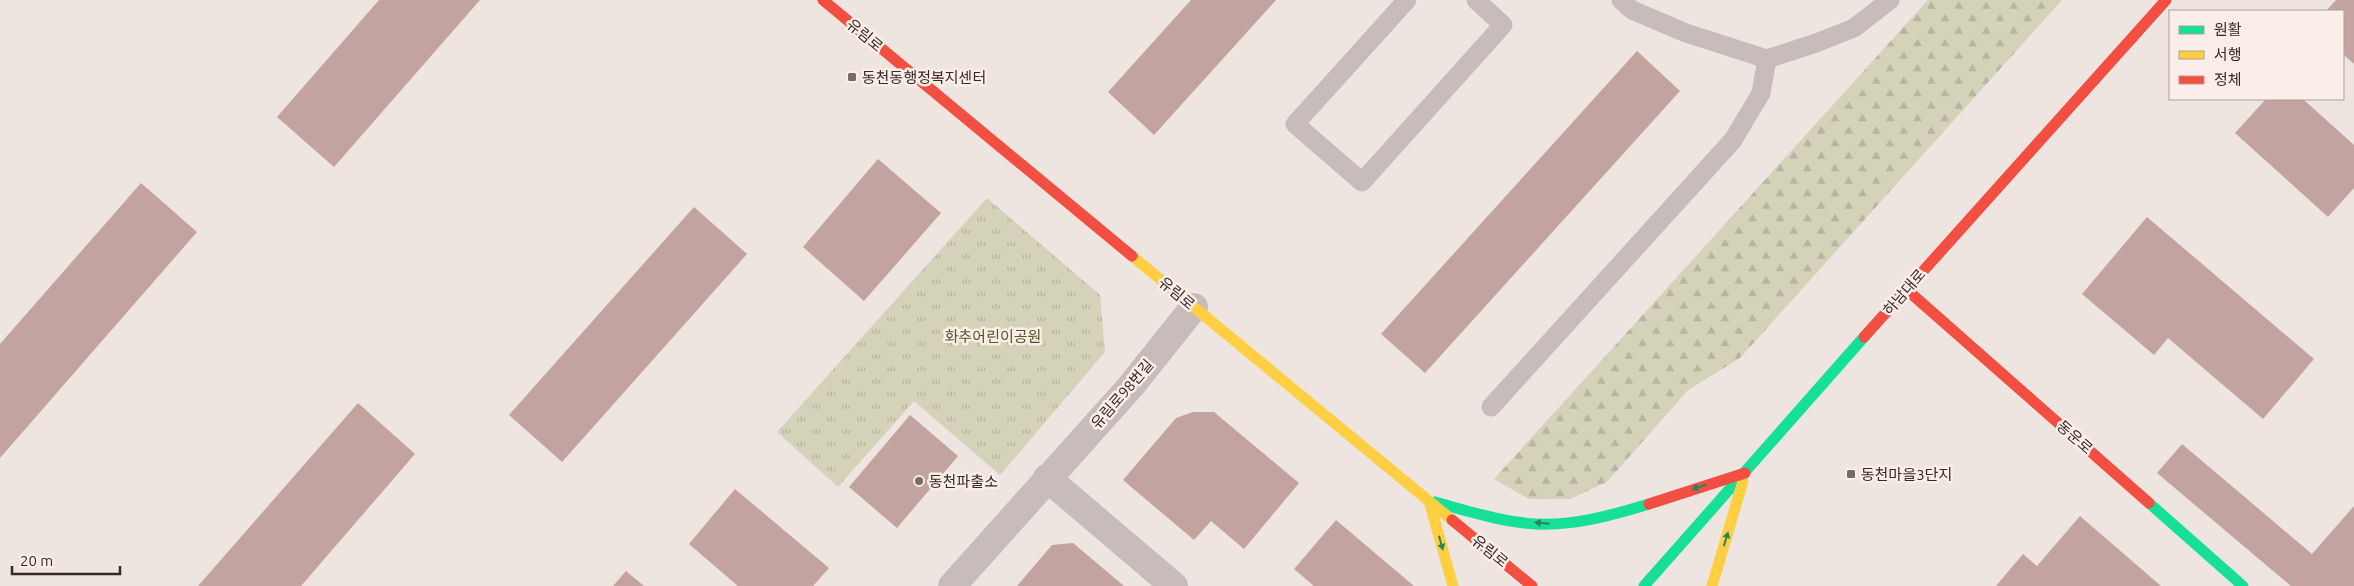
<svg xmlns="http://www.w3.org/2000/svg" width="2354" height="586" viewBox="0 0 2354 586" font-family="Ubuntu,'Noto Sans KR',sans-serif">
<defs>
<pattern id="forest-firs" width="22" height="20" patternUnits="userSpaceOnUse" patternTransform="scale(1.25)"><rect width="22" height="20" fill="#d4d2b9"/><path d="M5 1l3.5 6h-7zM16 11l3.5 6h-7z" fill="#b7b49f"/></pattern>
<pattern id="park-tufts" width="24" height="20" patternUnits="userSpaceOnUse" patternTransform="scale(1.25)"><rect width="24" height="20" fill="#d4d2b9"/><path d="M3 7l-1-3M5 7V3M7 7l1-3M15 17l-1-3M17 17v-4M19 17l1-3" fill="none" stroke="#b7b49f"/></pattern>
</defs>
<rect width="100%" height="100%" fill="#eee4e0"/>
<path fill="url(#forest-firs)" d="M 1928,0 L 2062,0 L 1740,358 L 1688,390 L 1607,482 L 1570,499 L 1529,499 L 1494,479 Z"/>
<path fill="url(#park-tufts)" d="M 987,198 L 1100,295 L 1105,352 L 1000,475 L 914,401 L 838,487 L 777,432 Z"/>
<path fill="#c3a3a0" d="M 379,0 L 480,0 L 334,167 L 277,117 Z
M 1191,0 L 1276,0 L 1154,135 L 1108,92 Z
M 2336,0 L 2354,0 L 2354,64 L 2343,54 L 2343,11 L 2326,11 Z
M 1637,51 L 1680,91 L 1425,373 L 1381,334 Z
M 2266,99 L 2303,99 L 2354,145 L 2354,188 L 2328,217 L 2235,133 Z
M 878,159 L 941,213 L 864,301 L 803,247 Z
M 141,183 L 197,232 L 0,458 L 0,344 Z
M 694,207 L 747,254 L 562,462 L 509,415 Z
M 2147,217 L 2314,359 L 2263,419 L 2168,338 L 2154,355 L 2082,294 Z
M 358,403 L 415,454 L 301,586 L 198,586 Z
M 1193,412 L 1214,412 L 1299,483 L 1244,549 L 1211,521 L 1194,540 L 1123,480 L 1176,418 Z
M 910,415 L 958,456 L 897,528 L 849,487 Z
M 2182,444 L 2312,554 L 2354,506 L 2354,586 L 2291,586 L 2157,473 Z
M 735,489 L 829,568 L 813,586 L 738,586 L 689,544 Z
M 2080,516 L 2161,586 L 1996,586 L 2023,554 L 2037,566 Z
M 1336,520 L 1414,586 L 1314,586 L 1294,569 Z
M 1073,543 L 1124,586 L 1017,586 L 1052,545 Z
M 626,571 L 644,586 L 613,586 Z"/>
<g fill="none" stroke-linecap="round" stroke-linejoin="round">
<path stroke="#c7bcb9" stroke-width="19" d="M 1407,0 L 1295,124 L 1362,182 L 1503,25 L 1476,0
M 1621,0 L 1632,10 L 1686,33 L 1767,59 L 1816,43 L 1854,28 L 1890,0
M 1491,407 L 1733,140 L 1761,93 L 1767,59"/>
<path stroke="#c7bcb9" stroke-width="28" d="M 1047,478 L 1174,586
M 952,586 L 1131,386 L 1194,307"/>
<path stroke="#16e098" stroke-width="11" d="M 1435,502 C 1468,511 1502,522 1536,524 C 1574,526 1613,515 1649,504
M 2149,503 L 2243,586
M 1644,586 L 1864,337"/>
<path stroke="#ffcf43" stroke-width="11" d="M 1132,256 L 1452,520
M 1429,501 L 1453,586
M 1712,586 L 1743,481"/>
<path stroke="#f24e42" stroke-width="11" d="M 823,0 L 1132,256
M 1906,289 L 2149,503
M 1864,337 L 2166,0
M 1649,504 L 1745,473
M 1452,520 L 1532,586"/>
</g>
<defs><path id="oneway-solid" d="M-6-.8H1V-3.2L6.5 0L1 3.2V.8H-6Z" transform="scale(1.25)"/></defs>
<g fill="#278460">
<use href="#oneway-solid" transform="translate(1699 487) rotate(162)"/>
<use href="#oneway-solid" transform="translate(1542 523) rotate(-175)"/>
<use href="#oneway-solid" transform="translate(1726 539) rotate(-73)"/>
<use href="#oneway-solid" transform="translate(1441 543) rotate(74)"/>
</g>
<g fill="#786a68" stroke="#fbede7" stroke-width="2">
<rect x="847" y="72" width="10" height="10" rx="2.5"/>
<rect x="1846" y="469" width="10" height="10" rx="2.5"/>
<circle cx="919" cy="481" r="5"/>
</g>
<g text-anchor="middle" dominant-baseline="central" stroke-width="5" stroke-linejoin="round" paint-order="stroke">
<g font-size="15" fill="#382927" stroke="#fbede7">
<text transform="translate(865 35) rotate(40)">유림로</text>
<text transform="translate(1904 292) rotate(-49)">하남대로</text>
<text transform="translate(1177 293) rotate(40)">유림로</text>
<text transform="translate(1122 394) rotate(-49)">유림로98번길</text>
<text transform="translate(2075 437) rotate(41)">동운로</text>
<text transform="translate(1490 551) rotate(39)">유림로</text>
</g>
<g font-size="15" fill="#382927" stroke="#fbede7" text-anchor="start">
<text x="862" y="77">동천동행정복지센터</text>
<text x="1861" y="474">동천마을3단지</text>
<text x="929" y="481">동천파출소</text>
</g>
<g font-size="15" fill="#525928" stroke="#fbede7">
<text x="993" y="336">화추어린이공원</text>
</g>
</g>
<rect x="2169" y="10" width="175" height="90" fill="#fbede7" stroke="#ad9f9a"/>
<rect x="2179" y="26" width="25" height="8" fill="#16e098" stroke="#ad9f9a"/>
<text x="2214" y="35" font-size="15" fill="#382927">원활</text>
<rect x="2179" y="51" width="25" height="8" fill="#ffcf43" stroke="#ad9f9a"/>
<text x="2214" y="60" font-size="15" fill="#382927">서행</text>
<rect x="2179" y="76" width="25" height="8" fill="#f24e42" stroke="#ad9f9a"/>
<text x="2214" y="85" font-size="15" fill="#382927">정체</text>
<path d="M12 566v8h108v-8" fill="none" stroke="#382927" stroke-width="2.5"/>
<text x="20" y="566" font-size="15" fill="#382927" stroke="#fbede7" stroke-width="4" paint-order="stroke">20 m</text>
</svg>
